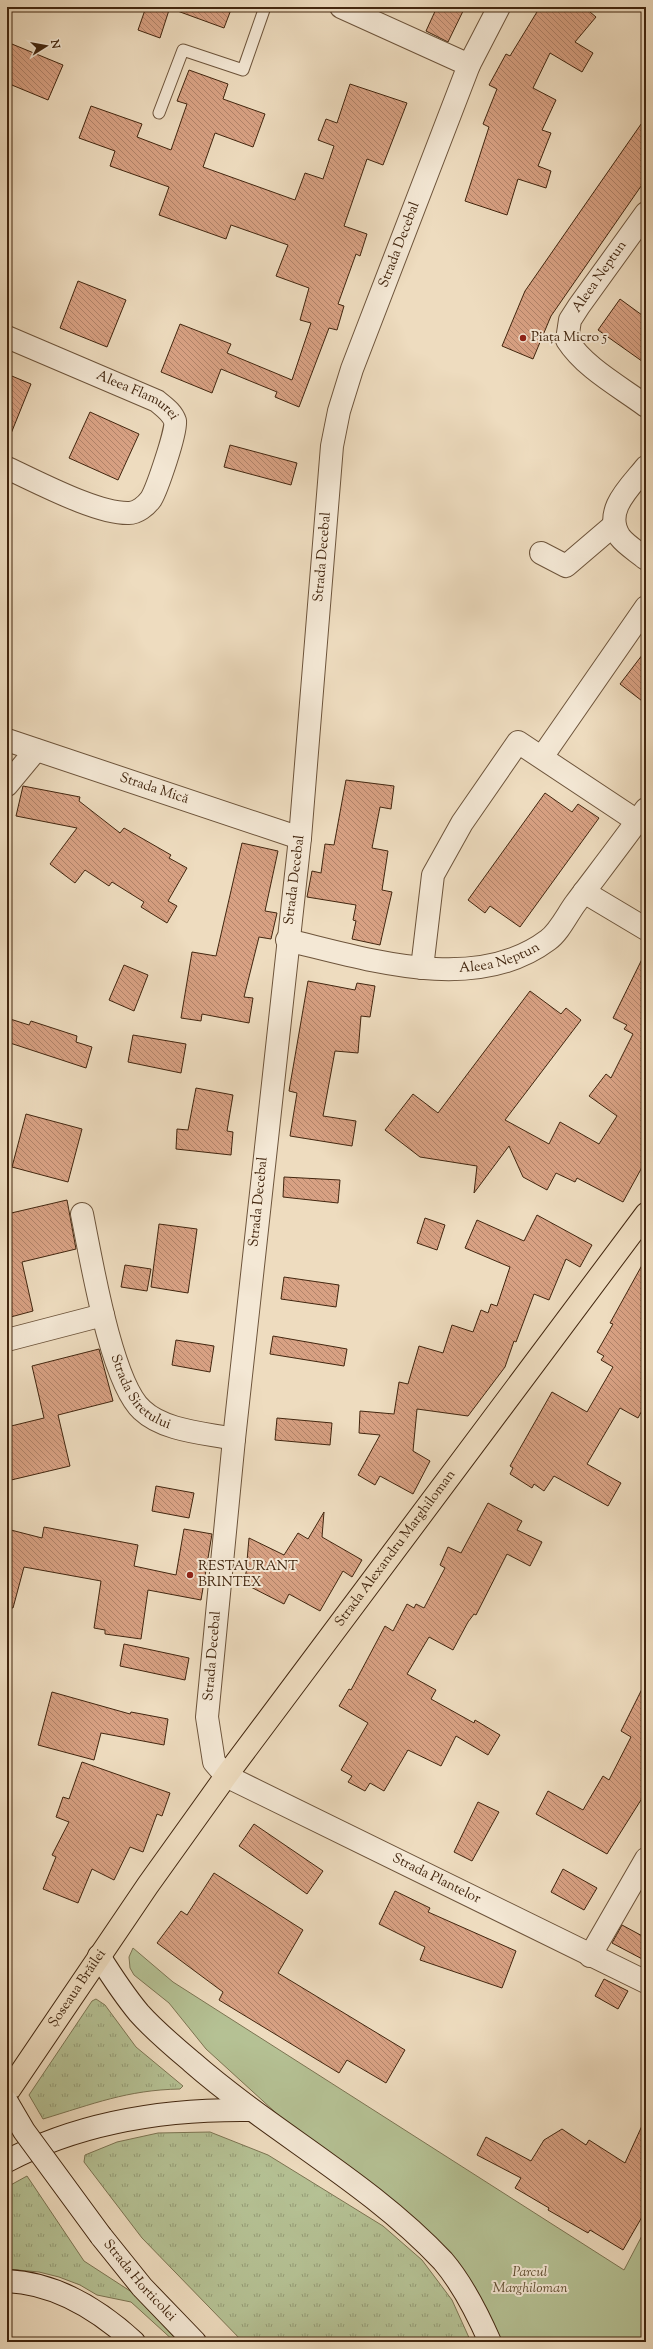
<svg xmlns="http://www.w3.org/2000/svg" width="653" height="2349" viewBox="0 0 653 2349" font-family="'Sorts Mill Goudy',serif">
<defs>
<pattern id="grass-tufts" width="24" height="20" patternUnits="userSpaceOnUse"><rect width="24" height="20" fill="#b5c194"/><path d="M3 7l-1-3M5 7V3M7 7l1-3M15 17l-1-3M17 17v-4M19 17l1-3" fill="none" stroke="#959d77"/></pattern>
<pattern id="building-back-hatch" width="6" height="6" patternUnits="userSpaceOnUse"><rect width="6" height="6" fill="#d8a183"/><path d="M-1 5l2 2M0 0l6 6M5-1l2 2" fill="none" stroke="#b1836a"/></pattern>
</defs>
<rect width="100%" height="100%" fill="#eedcbf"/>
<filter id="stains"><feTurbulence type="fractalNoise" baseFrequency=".005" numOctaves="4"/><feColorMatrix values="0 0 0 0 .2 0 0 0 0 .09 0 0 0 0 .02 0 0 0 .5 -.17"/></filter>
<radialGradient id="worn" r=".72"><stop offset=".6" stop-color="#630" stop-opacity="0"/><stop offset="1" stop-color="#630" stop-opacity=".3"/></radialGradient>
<path fill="url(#grass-tufts)" stroke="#7c7452" d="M 96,1999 L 105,2005 L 136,2047 L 183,2086 L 180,2089 C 127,2090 93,2104 43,2119 L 29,2095 L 92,2001 Z
M 210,2132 L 268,2155 L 383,2226 L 422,2260 L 452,2300 L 471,2342 L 243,2342 L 142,2238 L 84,2162 L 85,2155 L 117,2142 L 158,2133 Z
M 27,2176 L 84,2261 L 144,2300 L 178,2342 L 175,2342 L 131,2302 L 97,2295 L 80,2285 L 59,2277 L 39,2272 L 7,2269 L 7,2187 Z"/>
<path fill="#b5c194" stroke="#7c7452" d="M 133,1948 L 173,1982 L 624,2270 L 646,2228 L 646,2342 L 490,2342 L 444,2263 L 355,2185 L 206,2049 L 169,2003 L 134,1975 L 130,1968 L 129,1957 Z"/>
<path fill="url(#building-back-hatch)" stroke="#42260f" d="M 146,7 L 170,7 L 160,38 L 138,30 Z
M 172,7 L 232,7 L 224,28 L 172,9 Z
M 437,7 L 465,7 L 448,42 L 426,31 Z
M 540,7 L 584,7 L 596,17 L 575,42 L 593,53 L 582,72 L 550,53 L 533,88 L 556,100 L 542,130 L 551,133 L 538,166 L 551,171 L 546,188 L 518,179 L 507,215 L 465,201 L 489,127 L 483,124 L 497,89 L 489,85 L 506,54 L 510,56 Z
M 7,42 L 63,65 L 48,100 L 7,83 Z
M 189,70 L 228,84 L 223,99 L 265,114 L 253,147 L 215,133 L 203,167 L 295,200 L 305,173 L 323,179 L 334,146 L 318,140 L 326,119 L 337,123 L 350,84 L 407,103 L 383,165 L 367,159 L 344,226 L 367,234 L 360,256 L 356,254 L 338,304 L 344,306 L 337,330 L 329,328 L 299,407 L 275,397 L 277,392 L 221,369 L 212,393 L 161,372 L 180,324 L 231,344 L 227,353 L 292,380 L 311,323 L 300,320 L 309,288 L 276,276 L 288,245 L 231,225 L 226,239 L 159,215 L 169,187 L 110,166 L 115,151 L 79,138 L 91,106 L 142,124 L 137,137 L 171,150 L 187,104 L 177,101 Z
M 646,117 L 646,179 L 551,316 L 533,359 L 502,346 L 525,291 Z
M 78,281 L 126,300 L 107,347 L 60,328 Z
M 620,299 L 646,318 L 646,364 L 598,330 Z
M 7,374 L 31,384 L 8,441 L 7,441 Z
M 90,412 L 139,434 L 118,480 L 69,458 Z
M 230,445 L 297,463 L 291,485 L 224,467 Z
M 646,650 L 646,704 L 620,684 Z
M 346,780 L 394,786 L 391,809 L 380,807 L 372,848 L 388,851 L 382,890 L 392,892 L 380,945 L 352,939 L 356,921 L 353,920 L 356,905 L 307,897 L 312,871 L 321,873 L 325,844 L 334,845 Z
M 23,786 L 80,797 L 79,801 L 120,833 L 124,828 L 171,855 L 169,858 L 187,868 L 168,901 L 177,906 L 167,923 L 141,907 L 144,902 L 112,882 L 109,886 L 85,870 L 75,883 L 50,864 L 77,828 L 16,816 Z
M 545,793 L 572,812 L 578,804 L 599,818 L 520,927 L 490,906 L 485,913 L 468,900 Z
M 242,843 L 278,851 L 265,911 L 277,913 L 271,939 L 259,937 L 244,997 L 253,998 L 249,1023 L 202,1014 L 201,1021 L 181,1018 L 192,952 L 216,956 Z
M 646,951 L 646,1160 L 623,1202 L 577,1178 L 575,1182 L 556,1173 L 547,1190 L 523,1177 L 509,1146 L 474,1193 L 477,1166 L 420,1157 L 385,1130 L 413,1094 L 438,1113 L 530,991 L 561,1014 L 566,1008 L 581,1020 L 505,1120 L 549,1144 L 560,1122 L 599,1144 L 617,1116 L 589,1096 L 606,1074 L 611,1078 L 633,1034 L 624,1029 L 627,1025 L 613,1018 Z
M 124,965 L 148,975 L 134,1011 L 109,1000 Z
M 308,981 L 355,990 L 357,983 L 375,986 L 370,1017 L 361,1016 L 358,1053 L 335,1051 L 323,1116 L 356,1121 L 352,1146 L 290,1136 L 297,1093 L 289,1091 Z
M 7,1018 L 29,1025 L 31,1021 L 77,1036 L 76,1042 L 92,1047 L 86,1068 L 7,1042 Z
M 133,1035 L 186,1044 L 181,1073 L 128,1062 Z
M 196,1088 L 233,1095 L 227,1131 L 233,1132 L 231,1155 L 176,1149 L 177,1129 L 188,1130 Z
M 26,1114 L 82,1129 L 68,1182 L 12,1167 Z
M 284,1177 L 340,1180 L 338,1203 L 283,1197 Z
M 67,1200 L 76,1249 L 22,1262 L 33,1311 L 7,1318 L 7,1214 Z
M 537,1215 L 592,1245 L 580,1267 L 566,1259 L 549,1300 L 534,1294 L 516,1342 L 514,1341 L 505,1367 L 468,1416 L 417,1409 L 413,1451 L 430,1461 L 413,1494 L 380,1476 L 375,1485 L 358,1475 L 380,1435 L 359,1433 L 360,1411 L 394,1414 L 399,1382 L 408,1384 L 419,1346 L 443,1353 L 452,1325 L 473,1332 L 481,1310 L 488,1313 L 491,1304 L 497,1306 L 510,1267 L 465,1248 L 477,1220 L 524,1241 Z
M 425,1218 L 445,1225 L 437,1250 L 417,1243 Z
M 159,1224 L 197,1229 L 188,1293 L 151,1287 Z
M 646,1258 L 646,1403 L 638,1418 L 620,1408 L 587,1464 L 621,1483 L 608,1506 L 554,1476 L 544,1491 L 534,1484 L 532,1488 L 510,1474 L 513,1468 L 510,1466 L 552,1392 L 587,1412 L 613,1367 L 601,1360 L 604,1356 L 597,1352 L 613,1324 L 610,1323 Z
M 125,1265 L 151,1269 L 147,1291 L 121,1287 Z
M 284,1277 L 339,1285 L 336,1307 L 281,1299 Z
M 273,1336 L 347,1349 L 344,1366 L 270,1354 Z
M 176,1340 L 214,1346 L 210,1372 L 172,1365 Z
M 99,1349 L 113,1401 L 58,1415 L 70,1466 L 7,1481 L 7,1427 L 44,1418 L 32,1366 Z
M 277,1418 L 332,1423 L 330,1445 L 275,1440 Z
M 156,1486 L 194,1493 L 189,1518 L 152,1511 Z
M 488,1503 L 522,1521 L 517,1530 L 542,1542 L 530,1566 L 507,1554 L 476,1615 L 474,1614 L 468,1622 L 453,1650 L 429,1637 L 407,1674 L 436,1690 L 431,1699 L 474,1723 L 475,1720 L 500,1735 L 488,1755 L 456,1736 L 441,1766 L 408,1750 L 384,1791 L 370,1783 L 365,1791 L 348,1782 L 352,1776 L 341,1770 L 368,1723 L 339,1706 L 349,1689 L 351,1690 L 385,1626 L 393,1631 L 407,1604 L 414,1608 L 416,1604 L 424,1608 L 445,1568 L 440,1565 L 448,1547 L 461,1553 Z
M 324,1512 L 322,1537 L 362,1560 L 352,1577 L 343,1571 L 320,1611 L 289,1594 L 284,1604 L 245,1584 L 249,1538 L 284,1555 L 298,1533 L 308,1539 Z
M 44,1527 L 138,1545 L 134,1566 L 176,1575 L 184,1529 L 212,1534 L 201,1600 L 148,1590 L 141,1639 L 105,1634 L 105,1630 L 94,1628 L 101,1581 L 24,1567 L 13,1608 L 7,1607 L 7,1529 L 42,1538 Z
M 124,1644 L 189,1658 L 185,1680 L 120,1666 Z
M 646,1681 L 646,1792 L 607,1854 L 536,1814 L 548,1791 L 583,1810 L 603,1776 L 609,1780 L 631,1737 L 621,1731 Z
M 52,1692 L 130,1714 L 131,1712 L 168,1719 L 164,1745 L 101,1733 L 94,1760 L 38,1745 Z
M 82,1762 L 170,1793 L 162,1816 L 157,1814 L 143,1852 L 130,1847 L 114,1880 L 92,1869 L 78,1903 L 43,1889 L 56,1857 L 52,1855 L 69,1822 L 56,1817 L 63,1797 L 69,1799 Z
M 478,1802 L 499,1812 L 472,1861 L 454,1852 Z
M 254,1824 L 323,1871 L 307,1894 L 239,1846 Z
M 563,1869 L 597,1888 L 584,1910 L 551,1892 Z
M 214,1873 L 303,1930 L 278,1973 L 405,2050 L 386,2083 L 347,2060 L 339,2073 L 219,2000 L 223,1992 L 157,1943 L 181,1911 L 187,1915 Z
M 395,1891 L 430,1908 L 428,1912 L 516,1951 L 502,1988 L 420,1960 L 425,1947 L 379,1924 Z
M 622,1925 L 646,1938 L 646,1961 L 612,1943 Z
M 604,1979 L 628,1991 L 618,2009 L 595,1996 Z
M 646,2117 L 646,2210 L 623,2250 L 590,2230 L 588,2233 L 548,2210 L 549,2208 L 515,2188 L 521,2178 L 477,2155 L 486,2137 L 531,2161 L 544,2140 L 562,2129 L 586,2145 L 589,2140 L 625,2163 Z"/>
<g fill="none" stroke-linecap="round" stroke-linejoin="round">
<defs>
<path id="service" d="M 159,113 L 183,50 L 243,70 L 265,7"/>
<g id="minor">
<path d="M 341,7 L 469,65"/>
<path id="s1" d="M 499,7 L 469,65 L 352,369 L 339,411 L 332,446 L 300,838 L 234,1439 L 207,1717 L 214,1762 L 226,1776 L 646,1982"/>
<path d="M 646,213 L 579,306 L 570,320 L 567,340 C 585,368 619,386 646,406"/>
<path id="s2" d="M 7,337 L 157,401 C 164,407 172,412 175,421 C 177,431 157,489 151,499 C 146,506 137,513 129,513 C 97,514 38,482 7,468"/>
<path d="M 646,467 C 631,486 602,511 620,537 C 626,545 638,552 646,559"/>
<path d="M 541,553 L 566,566 L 614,525"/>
<path id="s3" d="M 7,740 L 300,838"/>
<path d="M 542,757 L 646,607"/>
<path d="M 7,785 L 36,750"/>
<path d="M 584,892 L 646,929"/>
<path id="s4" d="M 287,940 C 367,959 475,995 548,940 C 559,932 567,915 575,904 C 599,872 623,841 646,809"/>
<path d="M 422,968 L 433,875 L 462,823 L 518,742 L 637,821"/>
<path id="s5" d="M 82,1214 C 91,1258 111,1382 142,1410 C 164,1431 205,1433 234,1439"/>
<path d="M 7,1340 L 103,1315"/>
<path d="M 590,1956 L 646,1859"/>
</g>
<g id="secondary">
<path d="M 99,1956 C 111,1975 124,1995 139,2013 C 155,2031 173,2046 192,2062 C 272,2132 370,2183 443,2261 C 461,2282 479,2317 490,2342"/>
<path d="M 7,2161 C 82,2121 166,2109 250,2110"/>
<path id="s6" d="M 101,2236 L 142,2287 L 195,2342"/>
<path d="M 7,2281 C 56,2283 99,2310 134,2342"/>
</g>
<g id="primary">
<path id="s7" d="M 7,2093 L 148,1885 L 226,1776 L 646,1214"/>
</g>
</defs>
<use href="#service" stroke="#6d543b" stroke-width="13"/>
<use href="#minor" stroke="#6d543b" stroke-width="24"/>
<use href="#secondary" stroke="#42260f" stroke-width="24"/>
<use href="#primary" stroke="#42260f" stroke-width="24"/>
<use href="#service" stroke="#f4e8d5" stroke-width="11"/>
<use href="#minor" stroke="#f4e8d5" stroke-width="22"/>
<use href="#secondary" stroke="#f4e8d5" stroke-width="22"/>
<use href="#primary" stroke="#eedcbf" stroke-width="22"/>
<defs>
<path id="secondary-bridge" d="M 7,2102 L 24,2131 L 101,2236"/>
</defs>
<use href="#secondary-bridge" stroke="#42260f" stroke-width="24" stroke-linecap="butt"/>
<use href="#secondary-bridge" stroke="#f4e8d5" stroke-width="22"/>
</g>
<g fill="#8f2418" stroke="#f4e8d5" stroke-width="1.5">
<circle cx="523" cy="338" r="4"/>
<circle cx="190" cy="1575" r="4"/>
</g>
<g text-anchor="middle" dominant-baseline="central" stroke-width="4" stroke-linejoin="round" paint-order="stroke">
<g font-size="14" fill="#42260f" stroke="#f4e8d5">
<text transform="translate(400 245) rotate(-69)">Strada Decebal</text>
<text transform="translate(600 277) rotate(-55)">Aleea Neptun</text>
<text stroke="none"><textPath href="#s2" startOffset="143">Aleea Flamurei</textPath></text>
<text transform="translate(323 557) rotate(-85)">Strada Decebal</text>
<text stroke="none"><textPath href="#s3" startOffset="155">Strada Mică</textPath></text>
<text transform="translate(295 880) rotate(-83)">Strada Decebal</text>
<text stroke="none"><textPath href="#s4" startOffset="217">Aleea Neptun</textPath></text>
<text transform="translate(259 1202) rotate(-84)">Strada Decebal</text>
<text stroke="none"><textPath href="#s5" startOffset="192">Strada Siretului</textPath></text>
<text stroke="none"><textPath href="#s7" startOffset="669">Strada Alexandru Marghiloman</textPath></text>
<text transform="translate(213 1656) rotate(-85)">Strada Decebal</text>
<text stroke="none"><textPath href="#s1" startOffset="2046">Strada Plantelor</textPath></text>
<text stroke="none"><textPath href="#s7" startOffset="126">Șoseaua Brăilei</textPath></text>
<text stroke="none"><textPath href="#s6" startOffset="59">Strada Horticolei</textPath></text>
</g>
<g font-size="14" fill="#42260f" stroke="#f4e8d5" text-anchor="start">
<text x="531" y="338">Piața Micro 5</text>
<text x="198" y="1567">RESTAURANT<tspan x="198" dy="16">BRINTEX</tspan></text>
</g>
<g font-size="14" font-style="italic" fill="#5f4d30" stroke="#f4e8d5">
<text x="530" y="2273">Parcul<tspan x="530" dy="16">Marghiloman</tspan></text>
</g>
</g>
<rect width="653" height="2349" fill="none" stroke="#eedcbf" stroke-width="24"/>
<rect x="8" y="8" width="637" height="2333" fill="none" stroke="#42260f" stroke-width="2"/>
<rect x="12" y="12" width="629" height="2325" fill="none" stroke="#42260f"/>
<g transform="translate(46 46) rotate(79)" stroke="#f4e8d5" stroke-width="3" paint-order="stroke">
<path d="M0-3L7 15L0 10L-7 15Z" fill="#42260f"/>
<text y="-6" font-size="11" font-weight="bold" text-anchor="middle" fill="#42260f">N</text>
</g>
<rect width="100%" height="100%" filter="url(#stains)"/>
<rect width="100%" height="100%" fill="url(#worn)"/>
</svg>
